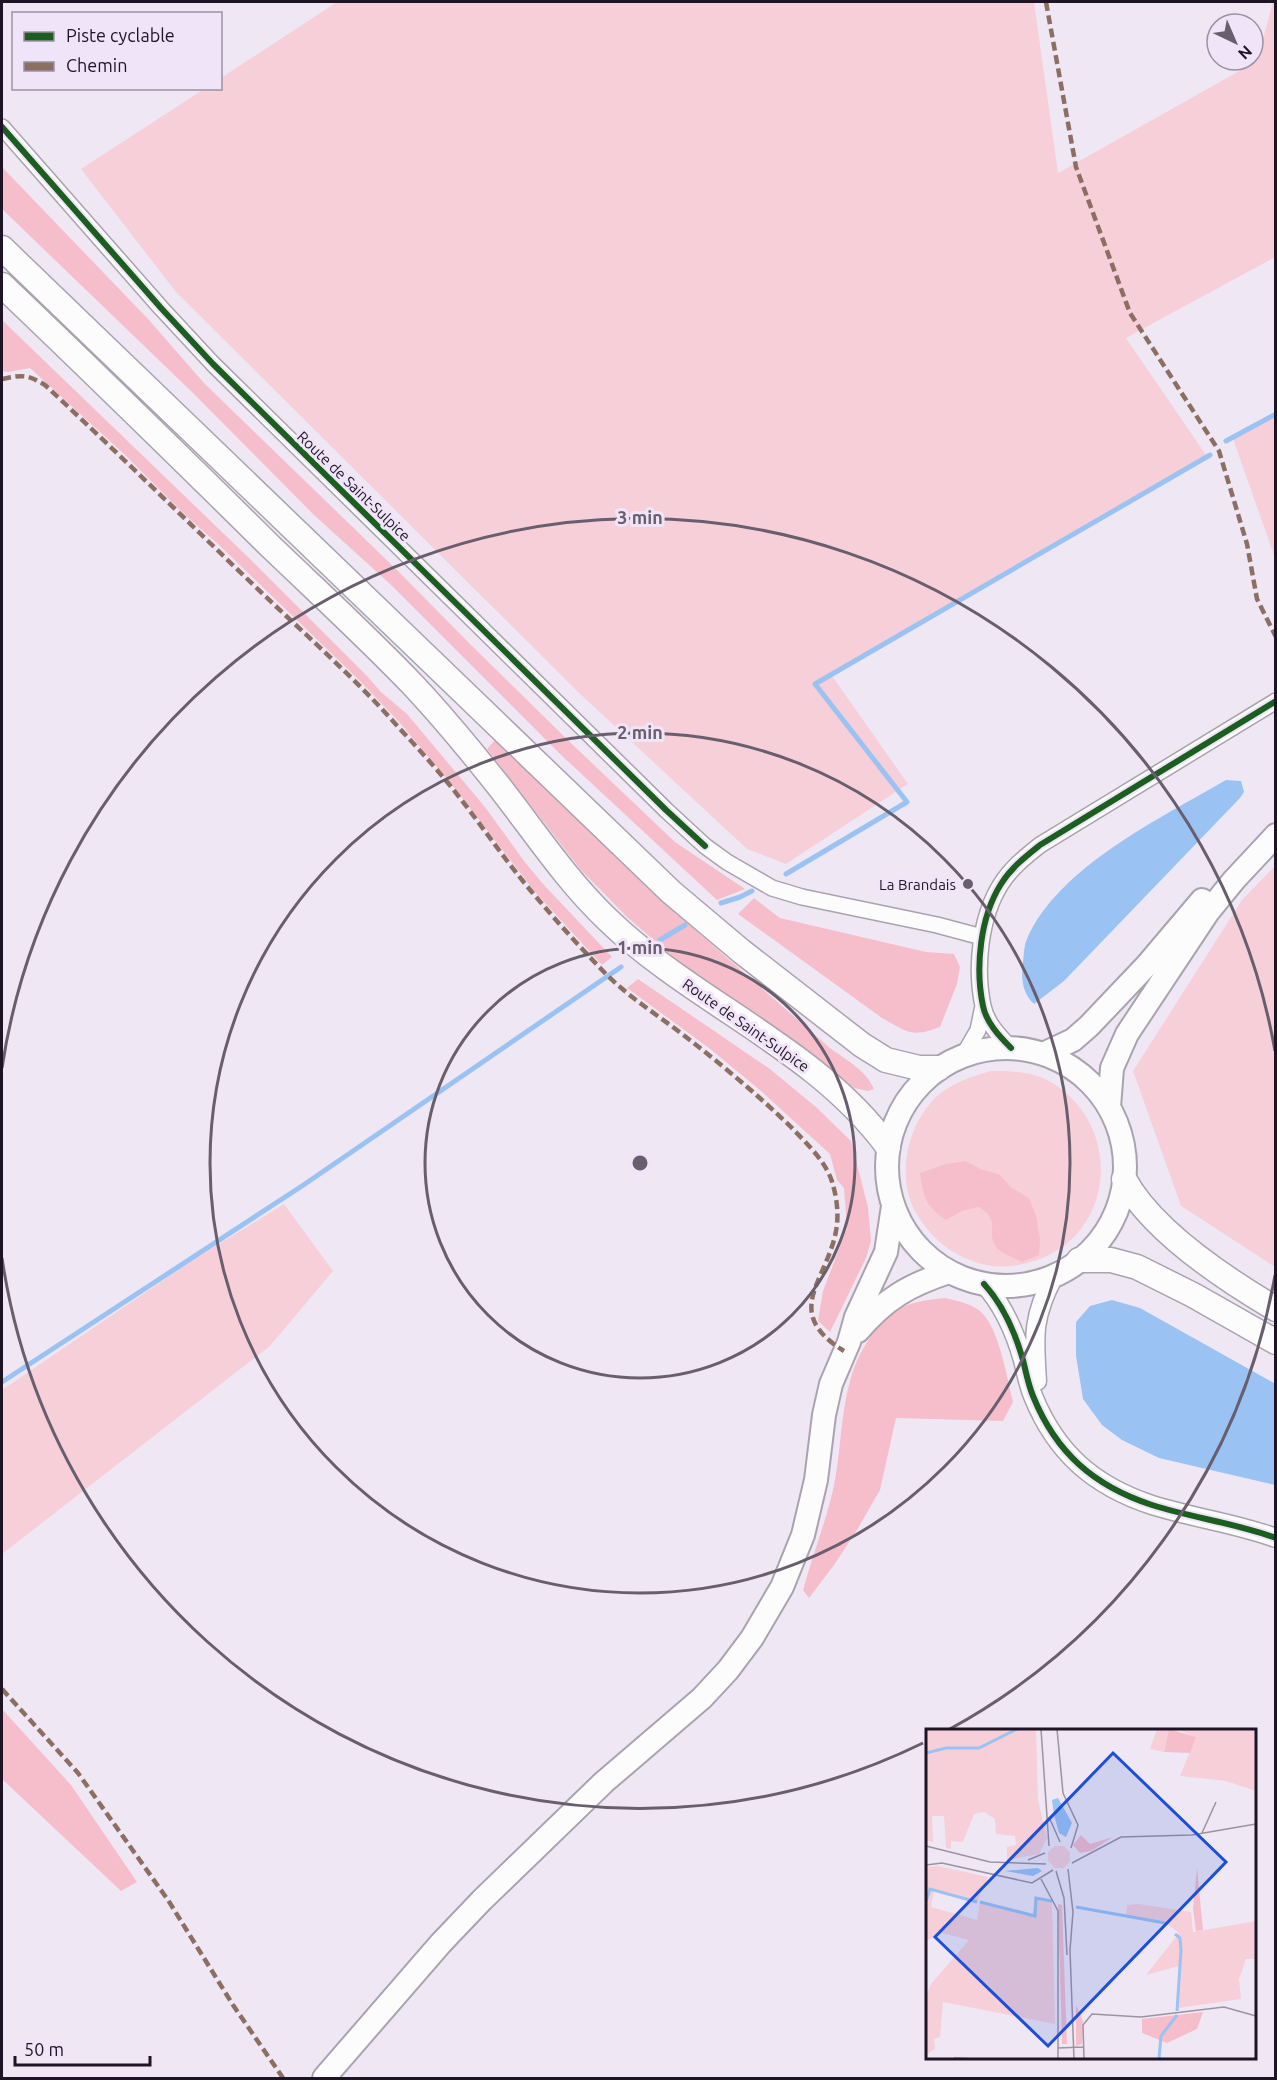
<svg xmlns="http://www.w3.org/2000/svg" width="1277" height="2080" viewBox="0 0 1277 2080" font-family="Ubuntu,sans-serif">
<rect width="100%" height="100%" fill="#efe8f4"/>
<path fill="#f6cfd8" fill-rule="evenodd" d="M 337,2 L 1034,2 L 1058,173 L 1257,61 L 1273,2 L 1275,2 L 1275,257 L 1126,338 L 1206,455 L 830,673 L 908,784 L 786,864 L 747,849 L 578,692 L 176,292 L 81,169 L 204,89 L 220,88 L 221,78 Z
M 1275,412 L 1275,558 L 1232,436 Z
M 1275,866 L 1275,1267 L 1181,1206 L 1133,1071 L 1242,900 Z
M 991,1071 C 1009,1071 1028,1071 1045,1079 C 1126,1120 1118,1241 1027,1263 C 1013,1267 997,1268 982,1264 C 952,1256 932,1239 916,1213 C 894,1174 909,1115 945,1090 C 960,1080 974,1076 991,1071 ZM 966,1161 L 981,1169 L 999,1174 L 1011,1187 L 1029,1198 L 1036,1215 L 1040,1237 L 993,1240 C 992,1223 994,1216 979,1207 L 962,1211 Z
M 284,1204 L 333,1271 L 270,1346 L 2,1554 L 2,1390 L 193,1260 Z"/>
<path fill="#f6beca" d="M 2,167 L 149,320 L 204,383 L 399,572 L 470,644 L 574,746 L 675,842 L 745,889 L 717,900 L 559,753 L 389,583 L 314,515 L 193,393 L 2,209 Z
M 2,320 L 249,558 L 367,676 L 381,692 L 407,714 L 485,807 L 524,861 L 543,884 L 612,957 L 602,965 L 535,892 L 453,786 L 400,723 L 359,680 L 218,544 L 185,515 L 124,454 L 30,368 L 8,372 L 2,371 Z
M 495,740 L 653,893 L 830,1048 C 846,1060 866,1070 874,1089 L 868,1091 L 854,1088 L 783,1032 L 709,984 L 676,959 L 628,918 L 580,869 L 487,749 Z
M 754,898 L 780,918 L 926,952 L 954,954 L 960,967 L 957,984 L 940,1027 C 912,1038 907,1032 882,1018 L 738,914 Z
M 638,979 L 770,1069 L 816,1107 L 851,1141 L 868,1207 L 871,1241 L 866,1258 L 830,1332 L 818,1321 L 823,1291 L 847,1228 L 844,1188 L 837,1180 L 830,1154 L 761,1091 L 709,1048 L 627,988 Z
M 966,1161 L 981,1169 L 999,1174 L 1011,1187 L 1029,1198 L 1036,1215 L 1040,1237 L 1039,1255 L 1022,1262 C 1015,1258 1002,1254 997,1248 C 984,1233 1003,1222 979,1207 L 962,1211 L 946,1220 C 926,1207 923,1196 920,1173 L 946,1164 Z
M 945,1298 C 957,1301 970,1303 980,1311 C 999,1327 1007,1378 1013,1402 L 1003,1421 L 896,1418 L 880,1490 L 857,1530 L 834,1565 L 809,1598 L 803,1590 C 812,1557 825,1524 833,1490 C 841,1454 840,1417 850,1381 C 857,1353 878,1319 905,1306 C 917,1301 933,1299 945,1298 Z
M 2,1709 L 71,1785 L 137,1882 L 121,1891 L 2,1779 Z"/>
<path fill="#9ac2f3" d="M 1226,780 L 1241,781 L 1244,792 L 1240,798 L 1064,981 L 1034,1004 C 1022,993 1021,978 1023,962 C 1024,954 1024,945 1027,939 C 1058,867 1161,818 1226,780 Z
M 1112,1300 L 1140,1308 L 1274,1383 L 1275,1485 L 1159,1458 L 1122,1440 L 1102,1425 L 1083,1399 L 1076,1356 L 1076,1322 L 1090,1306 Z"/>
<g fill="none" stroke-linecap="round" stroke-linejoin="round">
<path stroke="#9ac2f3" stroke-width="5" d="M 1226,441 L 1276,414
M 786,874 L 907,802 L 815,684 L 1210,455
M 721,903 L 740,897 L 752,891
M 660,940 L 685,925
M 2,1382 L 302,1186 L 621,967"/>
<defs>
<path id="minor" d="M 2,127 L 161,308 L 213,364 L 666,810 L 705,846 L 727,862 L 772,888 L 802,897 L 937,925 L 982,937
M 1011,1048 C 999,1036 986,1022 983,1006 C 975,968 980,917 1001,884 C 1011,868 1025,857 1040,845 L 1276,701
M 963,1056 L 978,1030 L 983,1006"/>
<path id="tertiary" d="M 984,1284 C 1004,1306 1015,1332 1023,1360 C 1026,1372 1028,1384 1033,1396 C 1056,1453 1094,1486 1152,1505 C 1193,1518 1235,1523 1276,1538
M 1037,1381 C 1034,1336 1032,1317 1054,1276"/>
<path id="primary" d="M887 1167a119 119 0 1 1 238 0a119 119 0 1 1-238 0Z
M 1043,1054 L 1073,1040 L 1089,1026 L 1147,965 L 1202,900
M 1109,1107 L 1112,1068 L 1127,1034 L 1208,912 L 1234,880 L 1276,835
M 858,1331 C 885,1299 909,1285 949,1272
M 324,2078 L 441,1943 L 482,1900 L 604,1782 L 702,1698 L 728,1670 L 752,1638 L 782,1587 L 803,1535 L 816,1480 L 824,1415 L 831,1384 L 849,1342 L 856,1317 L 886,1252 L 893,1206"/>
<path id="trunk" d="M 2,248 L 671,892 L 741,951 L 862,1045 L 886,1060 L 919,1068 L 939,1068
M 2,285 C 92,371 181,458 270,546 C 318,592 367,637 413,685 C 443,717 471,751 498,785 C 534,831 566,880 608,920 C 695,1004 816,1048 888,1147
M 1124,1179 C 1152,1231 1225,1279 1276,1309
M 1079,1260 L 1111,1260 L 1137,1267 L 1193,1295 L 1276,1342"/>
</defs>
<use href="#minor" stroke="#aaa2af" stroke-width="18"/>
<use href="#tertiary" stroke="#aaa2af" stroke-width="21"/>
<use href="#primary" stroke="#aaa2af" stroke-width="26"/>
<use href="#trunk" stroke="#aaa2af" stroke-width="27"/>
<use href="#minor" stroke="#fdfcfd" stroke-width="15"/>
<use href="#tertiary" stroke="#fdfcfd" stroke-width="18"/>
<use href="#primary" stroke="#fdfcfd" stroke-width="22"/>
<use href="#trunk" stroke="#fdfcfd" stroke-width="24"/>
<path stroke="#8d6e63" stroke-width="4.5" stroke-dasharray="9 4.5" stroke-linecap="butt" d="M 1046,2 L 1076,167 L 1130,313 L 1219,451 L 1247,544 L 1257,599 L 1276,637
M 2,379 C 22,375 27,374 45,385 C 119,454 191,525 264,595 C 310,639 358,681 400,729 C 417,747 433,765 448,783 C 479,821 505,861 537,898 C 558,923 581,948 603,971 C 628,997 658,1015 686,1037 C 722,1065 758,1095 791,1127 C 807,1144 827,1162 833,1185 C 837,1199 839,1216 836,1231 C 827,1281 781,1312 844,1351
M 2,1689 L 78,1773 L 168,1900 L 233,2005 L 283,2078"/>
<defs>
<path id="cycleway" d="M 2,127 L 161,308 L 213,364 L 666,810 L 705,846
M 1011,1048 C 999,1036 986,1022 983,1006 C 975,968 980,917 1001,884 C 1011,868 1025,857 1040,845 L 1276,701
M 984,1284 C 1004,1306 1015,1332 1023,1360 C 1026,1372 1028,1384 1033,1396 C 1056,1453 1094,1486 1152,1505 C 1193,1518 1235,1523 1276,1538"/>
</defs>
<use href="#cycleway" stroke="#f0e4f8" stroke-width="10"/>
<use href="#cycleway" stroke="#1b5e20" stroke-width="6"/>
</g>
<g fill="none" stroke="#685e6d" stroke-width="3">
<circle cx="640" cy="1163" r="215"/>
<circle cx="640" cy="1163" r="430"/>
<path d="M1275 1275A645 645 0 0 1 948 1730M923 1743A645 645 0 0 1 2 1258M2 1068A645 645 0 0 1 1275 1051"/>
</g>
<circle fill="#685e6d" stroke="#f0e4f8" stroke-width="2" cx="968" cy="884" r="6"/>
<g text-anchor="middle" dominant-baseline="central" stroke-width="6" stroke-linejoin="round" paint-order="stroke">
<g font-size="15" fill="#1f1425" stroke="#f0e4f8">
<text transform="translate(354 486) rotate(44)">Route de Saint-Sulpice</text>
<text transform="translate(746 1025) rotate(35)">Route de Saint-Sulpice</text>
</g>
<g font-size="15" fill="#1f1425" stroke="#f0e4f8" text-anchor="end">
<text x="956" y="884">La Brandais</text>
</g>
</g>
<g transform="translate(926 1729)">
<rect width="330" height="330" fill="#efe8f4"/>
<path d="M 0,0 L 110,0 L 112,71 L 121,109 L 113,125 L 81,131 L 81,118 L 90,116 L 89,107 L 70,105 L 69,90 L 58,83 L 48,85 L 37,113 L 25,112 L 25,120 L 20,119 L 18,87 L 6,87 L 7,113 L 0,112 ZM 231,0 L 243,0 L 238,23 L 224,20 ZM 250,0 L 330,0 L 330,62 L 300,52 L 254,47 L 270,8 ZM 129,117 L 138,117 L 144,123 L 144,132 L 138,139 L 129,139 L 122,132 L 122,123 ZM 12,137 L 62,148 L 51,173 L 8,162 L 5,178 L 51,191 L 54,174 L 106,186 L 109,170 L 126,173 L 129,295 L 17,273 L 14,308 L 8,310 L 9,320 L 0,326 L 0,267 L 5,255 L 43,211 L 16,204 L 0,212 L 0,138 ZM 213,175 L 265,183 L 267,203 L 330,192 L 330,230 L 320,230 L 313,250 L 315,270 L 252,279 L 253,237 L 220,246 L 253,204 L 240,194 L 200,186 L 201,176 Z" fill="#f6cfd8"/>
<path d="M 243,0 L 270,8 L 264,24 L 238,23 ZM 155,106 L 164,115 L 187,108 L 165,122 L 154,124 L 147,116 ZM 271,139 L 277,201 L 270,202 L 267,179 ZM 132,175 L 136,176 L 141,315 L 136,315 ZM 150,180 L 150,276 L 157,292 L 156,315 L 150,317 ZM 277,283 L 271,300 L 241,314 L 216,304 L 216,290 Z" fill="#f6beca"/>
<path d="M 132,69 L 146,94 L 140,108 L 133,104 L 128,86 L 126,71 ZM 112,139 L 116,142 L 107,147 L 79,142 Z" fill="#9ac2f3"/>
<path fill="none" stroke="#9ac2f3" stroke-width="3" d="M 0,24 L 20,19 L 53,19 L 91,0M 0,172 L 4,160 L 51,173M 54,173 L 109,187 L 110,169 L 126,172M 150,178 L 239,194M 249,205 L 254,209 L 255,221 L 251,282M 233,330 L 235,307 L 251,286"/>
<path fill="none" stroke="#9c93a1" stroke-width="1.5" d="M 115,0 L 123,117M 131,0 L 137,64 L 152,96 L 145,119M 123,88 L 134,113M 276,104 L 290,73M 0,117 L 64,133 L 120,135M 102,131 L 119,124M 146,134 L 195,108 L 266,106 L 330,95M 0,136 L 16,134 L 106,154 L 127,141M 142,140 L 147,183 L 144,221 L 148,330M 130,142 L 138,169 L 141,226M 115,150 L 132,182 L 132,330M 132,319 L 157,318M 28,329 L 50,330M 158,330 L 157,296 L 166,285 L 215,288 L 298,278 L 330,287"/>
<path fill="#1d4ed8" fill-opacity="0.15" stroke="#1d4ed8" stroke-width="3" d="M 187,24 L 300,133 L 122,317 L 9,208 Z"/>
<rect width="330" height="330" fill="none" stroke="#1f1425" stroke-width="3"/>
</g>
<circle cx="640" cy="1163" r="9" fill="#685e6d" stroke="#f0e4f8" stroke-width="3"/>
<g font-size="18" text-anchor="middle" font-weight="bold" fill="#685e6d" stroke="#f0e4f8" stroke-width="6" stroke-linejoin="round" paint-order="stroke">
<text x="640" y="524">3 min</text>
<text x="640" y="739">2 min</text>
<text x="640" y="954">1 min</text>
</g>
<rect width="1277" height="2080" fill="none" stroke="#1f1425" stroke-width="6"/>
<rect x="12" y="12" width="210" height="78" fill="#f0e4f8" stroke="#9c91a4" stroke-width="1.5"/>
<rect x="24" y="32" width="30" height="9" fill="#1b5e20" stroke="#9c91a4" stroke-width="1.5"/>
<text x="66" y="42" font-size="18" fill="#1f1425">Piste cyclable</text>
<rect x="24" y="62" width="30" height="9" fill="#8d6e63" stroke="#9c91a4" stroke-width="1.5"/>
<text x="66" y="72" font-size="18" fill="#1f1425">Chemin</text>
<g transform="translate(1235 42) rotate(136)"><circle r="28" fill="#f0e4f8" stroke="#9c91a4" stroke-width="1.5"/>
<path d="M0-4.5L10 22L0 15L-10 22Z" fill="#685e6d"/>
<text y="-9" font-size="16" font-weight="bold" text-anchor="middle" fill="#1f1425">N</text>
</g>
<path d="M15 2056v9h135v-9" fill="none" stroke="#1f1425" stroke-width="3"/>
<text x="24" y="2056" font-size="18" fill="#1f1425" stroke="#f0e4f8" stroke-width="4.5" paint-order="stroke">50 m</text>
</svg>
